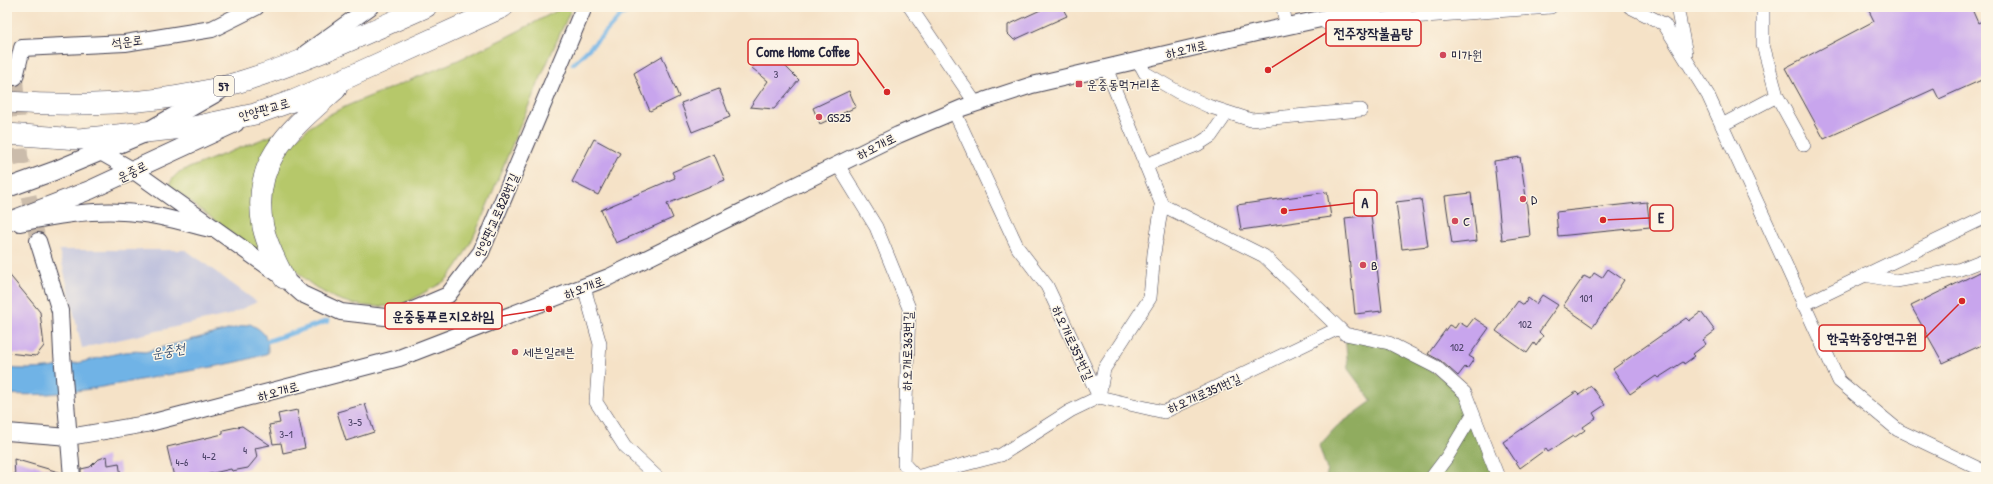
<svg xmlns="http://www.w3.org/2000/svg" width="1993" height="484" viewBox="0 0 1993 484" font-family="'Patrick Hand','Poor Story',sans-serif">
<rect width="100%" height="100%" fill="#fcf5e5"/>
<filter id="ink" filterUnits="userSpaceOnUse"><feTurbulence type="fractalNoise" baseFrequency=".025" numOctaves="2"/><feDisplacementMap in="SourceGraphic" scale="8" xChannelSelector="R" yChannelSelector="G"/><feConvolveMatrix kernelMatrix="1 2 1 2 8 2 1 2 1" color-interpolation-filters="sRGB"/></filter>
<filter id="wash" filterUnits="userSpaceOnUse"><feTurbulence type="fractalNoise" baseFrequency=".012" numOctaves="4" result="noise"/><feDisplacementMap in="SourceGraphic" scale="16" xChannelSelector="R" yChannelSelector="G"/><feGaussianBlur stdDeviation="0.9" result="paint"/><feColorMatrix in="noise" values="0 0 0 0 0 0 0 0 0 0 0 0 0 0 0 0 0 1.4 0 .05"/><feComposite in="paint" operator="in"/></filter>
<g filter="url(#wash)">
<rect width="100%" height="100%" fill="#f5e2c7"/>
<path fill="#c0c2dd" d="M 59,250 L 186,250 L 257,302 L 228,315 L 82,348 Z"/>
<path fill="#b6c86b" stroke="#6c7553" d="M 564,7 L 572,7 C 548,60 525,113 503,167 C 487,204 474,246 448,278 C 442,284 432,288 425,292 C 418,296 411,301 405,303 C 313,327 228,225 291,145 C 314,117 349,105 381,92 C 415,78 449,65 482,49 C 510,36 537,21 564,7 Z
M 278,133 L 264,259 L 169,185 L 173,178 L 179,172 Z"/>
<path fill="#90ac5f" stroke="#59674d" d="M 1345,334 L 1389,343 L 1465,393 L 1498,477 L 1325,477 L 1327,470 L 1319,446 L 1336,427 L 1372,401 L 1348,369 Z"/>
<path fill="#70b3e6" stroke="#496a90" d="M 250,324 C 264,331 268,336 268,353 C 235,365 202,368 167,375 C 114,384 61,398 7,394 L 7,368 C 36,371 62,367 90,360 C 110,356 125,349 145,352 Z"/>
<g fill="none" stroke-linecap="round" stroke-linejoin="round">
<path stroke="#70b3e6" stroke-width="4.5" d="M 573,64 L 602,36 L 621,15 L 637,7
M 262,343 L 328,321"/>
</g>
<g id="blocks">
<path fill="#c8a5ed" d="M 1047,7 L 1062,7 L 1067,16 L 1014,40 L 1008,34 L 1008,25 Z
M 1867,7 L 1971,7 L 1978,23 L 1986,19 L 1986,78 L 1939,99 L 1934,89 L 1824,139 L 1785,68 L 1874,21 Z
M 768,49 L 799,80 L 774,109 L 750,107 L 768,81 L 752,68 Z
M 662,56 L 679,97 L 650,111 L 634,73 Z
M 719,89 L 730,117 L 692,132 L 681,103 Z
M 849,91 L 856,107 L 820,124 L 813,108 Z
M 594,139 L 620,153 L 598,195 L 572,182 Z
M 714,154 L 725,180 L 667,204 L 673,218 L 616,243 L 601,210 L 675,178 L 672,172 Z
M 1520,157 L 1526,197 L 1530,236 L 1502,240 L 1494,161 Z
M 1327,192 L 1331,217 L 1241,230 L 1237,205 Z
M 1471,193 L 1477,241 L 1452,244 L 1445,196 Z
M 1421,199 L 1428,246 L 1402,249 L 1396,202 Z
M 1647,202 L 1650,227 L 1558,236 L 1556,212 Z
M 1371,215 L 1382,311 L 1355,314 L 1345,218 Z
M 1608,269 L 1624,280 L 1593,327 L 1563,306 L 1584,276 L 1590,279 L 1594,273 L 1602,278 Z
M 1986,269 L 1986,343 L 1943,363 L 1911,306 Z
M 7,272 L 40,312 L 44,346 L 36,356 L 7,353 Z
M 1542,295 L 1558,305 L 1539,332 L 1543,336 L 1536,346 L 1534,343 L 1527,353 L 1496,331 L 1518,301 L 1524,305 L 1528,298 L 1536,304 Z
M 1701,312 L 1715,331 L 1703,340 L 1706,344 L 1693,354 L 1695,356 L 1684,364 L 1683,362 L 1658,378 L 1656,376 L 1630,394 L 1613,369 L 1686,318 L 1689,321 Z
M 1474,318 L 1489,328 L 1469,356 L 1474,359 L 1467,369 L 1465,367 L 1458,376 L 1441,361 L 1428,354 L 1449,325 L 1455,328 L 1459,322 L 1467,327 Z
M 1591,386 L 1605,405 L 1593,413 L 1596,418 L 1583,427 L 1585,430 L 1574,438 L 1573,436 L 1548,452 L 1546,449 L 1520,468 L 1503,442 L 1576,392 L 1579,395 Z
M 365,404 L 374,432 L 346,441 L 337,412 Z
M 297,410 L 305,448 L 283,453 L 281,443 L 273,444 L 269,425 L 280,423 L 278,414 Z
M 242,426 L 270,445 L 255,448 L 257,457 L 248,468 L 232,471 L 231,469 L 196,477 L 174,477 L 167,447 L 223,434 L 223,430 Z
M 107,456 L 108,465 L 119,463 L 121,477 L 81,477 L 81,469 L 90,467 L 97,460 Z
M 14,459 L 62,473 L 62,477 L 15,477 Z"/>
</g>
</g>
<g filter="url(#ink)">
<use href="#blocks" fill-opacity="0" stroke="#423f50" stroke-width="1"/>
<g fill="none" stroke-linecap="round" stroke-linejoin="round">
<path stroke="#cbbcab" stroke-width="16" stroke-dasharray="16 8" stroke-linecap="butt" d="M 15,77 L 20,156 L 38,241"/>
<defs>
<path id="minor" d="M 910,7 L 976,104
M 1283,7 L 1286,26 L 1296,26
M 1630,7 L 1664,24 L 1708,95 L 1839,381 L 1898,430 L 1986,472
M 1677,7 L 1686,54
M 1326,23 L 1551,7
M 1138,60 L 1145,73 L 1178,92 L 1208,106 L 1251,120 L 1361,110
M 1777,96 L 1804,145
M 954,111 L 1018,248 L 1047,286 L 1099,397
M 1722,125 L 1777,96 L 1763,45 L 1763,7
M 838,165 L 876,227 L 909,308 L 904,464 L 916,477 L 1001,455 L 1070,411 L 1099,397
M 1145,165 L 1197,145 L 1211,136 L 1227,113
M 1865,275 L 1896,281 L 1958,270 L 1986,259
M 584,287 L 600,344 L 596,402 L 625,447 L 657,477
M 1803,305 L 1986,217
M 1339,328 L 1345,334 L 1389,343 L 1436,367 L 1465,393 L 1498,477
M 1099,397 L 1164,412 L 1339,328 L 1264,256 L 1162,205 L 1106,68
M 1099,397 L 1104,369 L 1150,298 L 1154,253 L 1162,205
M 1432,477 L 1447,457 L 1473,414"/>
<path id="tertiary" d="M 306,53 L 370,7
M 15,77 L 22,48 L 125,43 L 212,29 L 256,7
M 92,147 L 134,171 L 284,278 L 302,294 L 341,312 L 394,318 L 448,295 L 481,252 L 584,7
M 20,223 C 54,216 89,210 123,212 C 153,213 182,222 210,229
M 38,241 L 60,311 L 62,353 L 72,477
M 7,432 L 69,437 L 146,424 L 399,358 L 609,277 L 898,135 L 962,108 L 1032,85 L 1256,33 L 1376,7"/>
<path id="secondary" d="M 7,188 L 54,171 L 145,133 L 219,91
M 7,222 L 90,190 L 235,123"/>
<path id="primary" d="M 7,102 C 81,107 158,105 229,85 C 297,66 362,35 426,7
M 7,134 L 79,139 L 193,127 L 255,114 L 295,100 L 351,76 L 503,7
M 284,278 C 276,262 267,245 263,227 C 250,160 291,129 336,89"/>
</defs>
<use href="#minor" stroke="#423f50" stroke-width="14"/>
<use href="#tertiary" stroke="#423f50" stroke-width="18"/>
<use href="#secondary" stroke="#423f50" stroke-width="20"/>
<use href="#primary" stroke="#423f50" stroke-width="22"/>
<use href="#minor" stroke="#fff" stroke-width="13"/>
<use href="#tertiary" stroke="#fff" stroke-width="16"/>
<use href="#secondary" stroke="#fff" stroke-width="18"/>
<use href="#primary" stroke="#fff" stroke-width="21"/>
</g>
</g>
<g fill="#d1495b" stroke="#fcf5e5" stroke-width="1.5">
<circle cx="1443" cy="55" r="4"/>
<rect x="1075" y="80" width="8" height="8" rx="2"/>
<circle cx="819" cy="117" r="4"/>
<circle cx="1523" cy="199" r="4"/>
<circle cx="1455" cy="221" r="4"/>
<circle cx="1363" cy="265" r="4"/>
<circle cx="515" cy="352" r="4"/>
</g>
<g text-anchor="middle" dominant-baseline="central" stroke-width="3" stroke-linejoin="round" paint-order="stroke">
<g font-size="11" fill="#4c4368">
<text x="776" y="74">3</text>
<text x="1586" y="298">101</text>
<text x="1525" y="324">102</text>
<text x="1457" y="347">102</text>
<text x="355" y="422">3-5</text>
<text x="286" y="434">3-1</text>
<text x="245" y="450">4</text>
<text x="209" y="456">4-2</text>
<text x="182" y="462">4-6</text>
</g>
<rect fill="#fcf5e5" stroke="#63616e" stroke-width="1" x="214" y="76" width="20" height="20" rx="3"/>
<g font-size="12" font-weight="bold" fill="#22223b">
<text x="224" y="86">57</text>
</g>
<g font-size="13" fill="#22223b" stroke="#fcf5e5">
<text transform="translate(127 41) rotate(-7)">석운로</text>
<text transform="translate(1186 49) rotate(-13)">하오개로</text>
<text transform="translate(264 109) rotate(-16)">안양판교로</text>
<text transform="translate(876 146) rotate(-27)">하오개로</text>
<text transform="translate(132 171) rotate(-25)">운중로</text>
<text transform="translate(496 215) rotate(-66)">안양판교로828번길</text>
<text transform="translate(584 287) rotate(-21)">하오개로</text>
<text transform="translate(1073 343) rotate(65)">하오개로357번길</text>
<text transform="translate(907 351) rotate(-89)">하오개로363번길</text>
<text transform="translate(278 391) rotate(-15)">하오개로</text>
<text transform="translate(1204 393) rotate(-24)">하오개로351번길</text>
</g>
<g font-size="13" fill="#22223b" stroke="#fcf5e5" text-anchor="start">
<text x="1451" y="55">미가원</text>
<text x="1087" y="84">운중동먹거리촌</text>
<text x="827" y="117">GS25</text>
<text x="1531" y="199">D</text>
<text x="1463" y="221">C</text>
<text x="1371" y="265">B</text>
<text x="523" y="352">세븐일레븐</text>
</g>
<g font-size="14" font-style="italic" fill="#3d5577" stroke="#fcf5e5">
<text transform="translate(168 350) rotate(-10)">운중천</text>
</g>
</g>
<path fill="none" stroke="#d62828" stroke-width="1.5" d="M1268 70L1326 33M887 92L858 52M1284 211L1354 203M1603 220L1650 218M549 309L502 316M1962 301L1925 338"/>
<g fill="#d62828" stroke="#fcf5e5" stroke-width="1.5">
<circle cx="1268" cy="70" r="4"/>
<circle cx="887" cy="92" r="4"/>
<circle cx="1284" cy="211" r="4"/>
<circle cx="1603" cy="220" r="4"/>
<circle cx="549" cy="309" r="4"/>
<circle cx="1962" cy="301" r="4"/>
</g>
<g fill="#fcf5e5" stroke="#d62828" stroke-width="1.5">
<rect x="1326" y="20" width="95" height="26" rx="4"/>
<rect x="748" y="39" width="110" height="26" rx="4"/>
<rect x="1354" y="190" width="23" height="26" rx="4"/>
<rect x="1650" y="205" width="23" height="26" rx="4"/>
<rect x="385" y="303" width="117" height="26" rx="4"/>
<rect x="1819" y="325" width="106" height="26" rx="4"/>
</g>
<g font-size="14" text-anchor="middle" font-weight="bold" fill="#22223b">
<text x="1373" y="38">전주장작불곰탕</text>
<text x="803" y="57">Come Home Coffee</text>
<text x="1365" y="208">A</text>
<text x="1661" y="223">E</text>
<text x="443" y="321">운중동푸르지오하임</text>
<text x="1872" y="343">한국학중앙연구원</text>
</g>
<rect width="1993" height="484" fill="none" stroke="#fcf5e5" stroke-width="24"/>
</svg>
